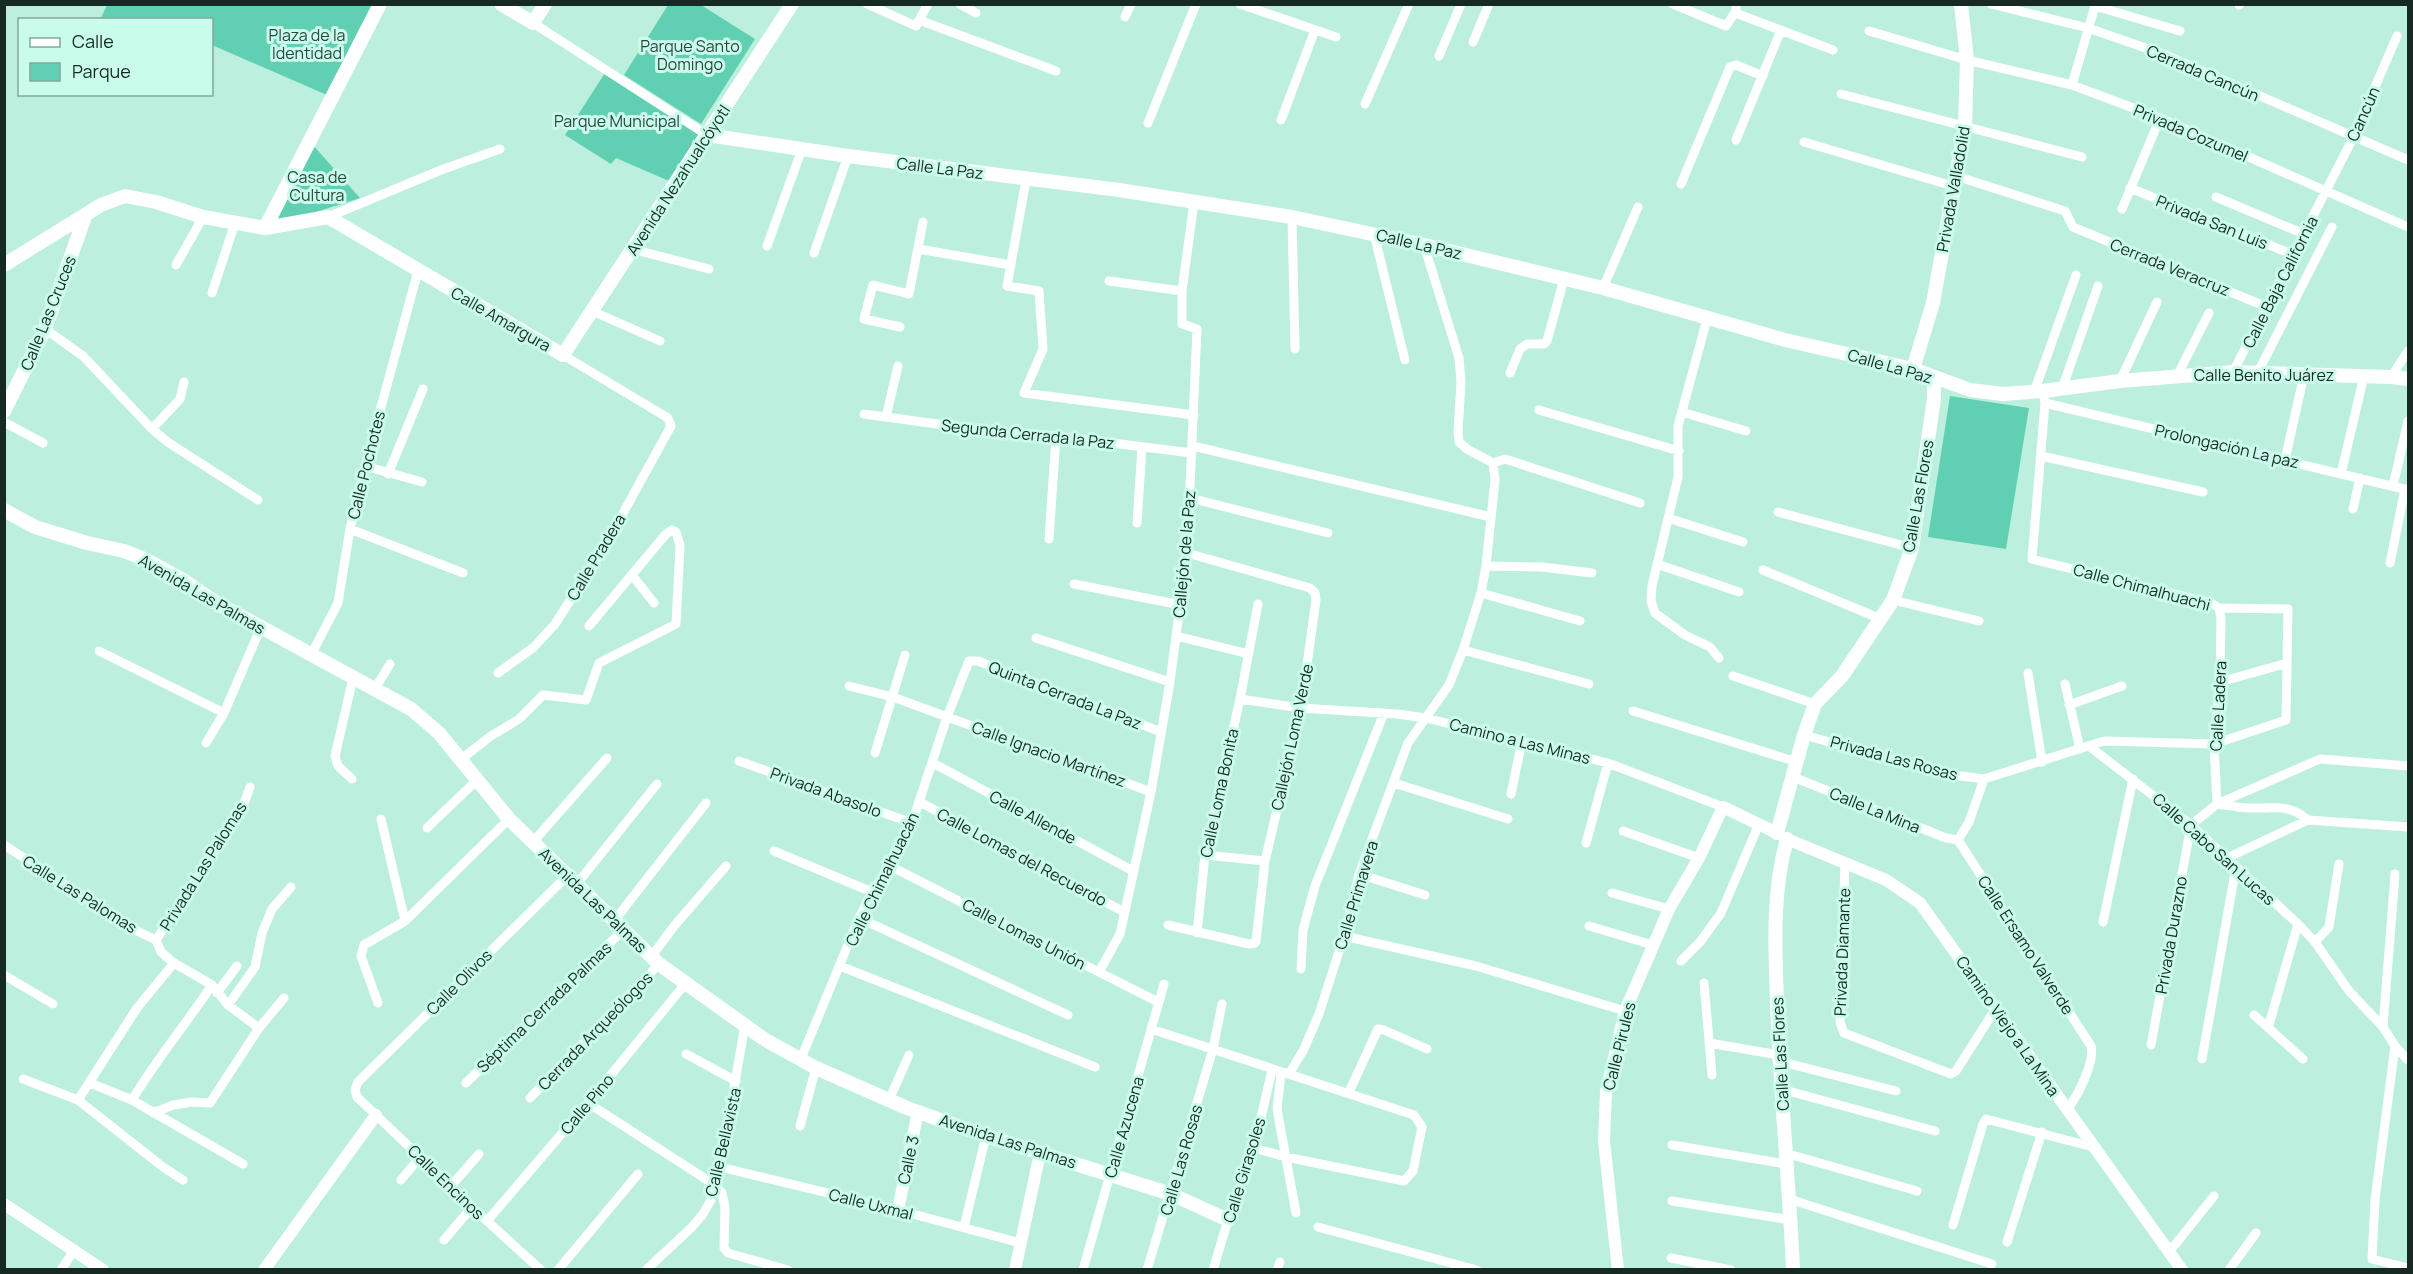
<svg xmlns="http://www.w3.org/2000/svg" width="2413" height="1274" viewBox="0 0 2413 1274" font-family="Manrope,sans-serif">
<rect width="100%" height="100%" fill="#bdefdf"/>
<path fill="#61cfb2" d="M 107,5 L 376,5 L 327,95 L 212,45 L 212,20 L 100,20 Z
M 668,5 L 701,5 L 755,39 L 701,124 L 624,75 Z
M 605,73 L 699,133 L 669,181 L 616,158 L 611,164 L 565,135 Z
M 312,144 L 360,198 L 294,219 L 273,220 Z
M 1950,396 L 2029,408 L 2006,549 L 1928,537 Z"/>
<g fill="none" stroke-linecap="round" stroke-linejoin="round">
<path stroke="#fff" stroke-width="9" d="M 867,4 L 916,26 L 928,4
M 960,4 L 976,13
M 1240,4 L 1336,37
M 1673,4 L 1726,26 L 1736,11 L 1736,4
M 1991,4 L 2088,28 L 2163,54 L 2408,160
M 2239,5 L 2240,4
M 1736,11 L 1738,14 L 1833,50
M 1125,17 L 1131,4
M 919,20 L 1056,71
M 533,23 L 707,135
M 1869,31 L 1967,60 L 2072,85 L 2160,118 L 2408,227
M 1473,42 L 1489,4
M 1439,56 L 1461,4
M 2072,85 L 2095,6 L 2180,31
M 1841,94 L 2082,157
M 1365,104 L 1409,4
M 1281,120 L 1315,30
M 1148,123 L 1196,4
M 1736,140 L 1781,30
M 1804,142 L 1953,186
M 1956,176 L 2065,211 L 2073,227 L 2267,307
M 1026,180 L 1007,286 L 1039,291 L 1043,349 L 1024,393 L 1194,415
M 1681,184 L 1730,67 L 1736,65 L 1763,76
M 2130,188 L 2294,255
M 2216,197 L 2304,234
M 2122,209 L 2160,118
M 328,217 L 441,170 L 500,149
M 1292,217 L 1295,349
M 1374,234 L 1405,360
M 767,246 L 802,149
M 632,249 L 709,269
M 918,249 L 1011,265
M 814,253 L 848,156
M 176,265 L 203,217
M 1109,281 L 1182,291
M 1603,288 L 1638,207
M 212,293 L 235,223
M 592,311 L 660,341
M 1707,319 L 1678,426 L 1678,477 L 1652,586 L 1651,601 L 1655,613 L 1685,635 L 1710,647 L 1719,658
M 900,327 L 864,319 L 873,285 L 909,294 L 923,222
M 45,329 L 83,356 L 152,429 L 169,443 L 258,500
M 2233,372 L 2353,138 L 2397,36
M 2258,372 L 2332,227
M 1510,373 L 1520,349 L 1527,344 L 1544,344 L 1547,341 L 1564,279
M 2177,376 L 2209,313
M 2391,377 L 2408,351
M 2120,381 L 2157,302
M 2062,389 L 2098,286
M 2034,392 L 2076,275
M 2045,403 L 2408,490
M 1539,410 L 1679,451
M 1682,412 L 1746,431
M 864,414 L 1003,433 L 1056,436 L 1192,453
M 886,417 L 898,366
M 4,422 L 43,443
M 152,429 L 180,399 L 184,382
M 1193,446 L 1491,517
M 2041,456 L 2203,492
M 2285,460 L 2304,375
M 1493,463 L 1505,459 L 1640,503
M 365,466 L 422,482
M 388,474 L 423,389
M 2341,474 L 2364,376
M 2393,486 L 2408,421
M 1190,498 L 1328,533
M 2353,509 L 2360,478
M 1778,512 L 1912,548
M 1668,518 L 1743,542
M 1137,523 L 1142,447
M 350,529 L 463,573
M 1049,539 L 1056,436
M 2390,563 L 2405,489
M 1657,564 L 1739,592
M 1486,566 L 1542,567 L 1592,573
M 1763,570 L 1881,619
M 632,575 L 654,603
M 1074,584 L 1181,605
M 1481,593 L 1580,621
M 1893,600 L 1979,621
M 2219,608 L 2221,618 L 2220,682 L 2214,744 L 2217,804 C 2228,805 2239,808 2250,808 C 2274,809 2288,803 2308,820 L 2408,827
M 1176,636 L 1249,654
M 1036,638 L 1170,682
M 1463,650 L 1589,684
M 99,651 L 224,713
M 311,655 L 338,603 L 350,529 L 365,466 L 418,271
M 498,673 L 534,647 L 555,624 L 605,546 L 671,426 L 668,418 L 563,355
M 2028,673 L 2042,762
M 1733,676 L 1815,704
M 2220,682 L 2287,663
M 2065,684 L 2080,749
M 849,686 L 893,697 L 1151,792
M 374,690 L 390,664
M 1240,699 L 1301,708 L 1397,714 L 1426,718 L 1608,763 L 1723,807
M 2069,705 L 2122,686
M 1633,711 L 1797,762
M 1804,735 L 1945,774 L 1984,779 L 2104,741 L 2214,744 L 2286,720 L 2288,609 L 2219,608 L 2211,603 L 2032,559 L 2045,403 L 2043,391
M 206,743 L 224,713 L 261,627
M 2089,746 L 2191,825 L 2298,924 L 2315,942 L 2349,991 L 2383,1027 L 2395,1046 L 2408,1060
M 875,753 L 905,655
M 460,760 L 491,736 L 519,719 L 543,695 L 586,700 L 599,663 L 676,624 L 680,546 L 676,532 L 672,530 L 666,534 L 589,626
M 739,761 L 912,823
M 933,763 L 1133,871
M 1793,777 L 1946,838 L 1958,840
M 352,779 L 338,766 L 335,756 L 353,678
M 1394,783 L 1508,819
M 1511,794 L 1522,741
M 920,802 L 1124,912
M 381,819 L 405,921
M 2191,825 L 2217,804 L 2320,759 L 2408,766
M 427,828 L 477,780
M 1623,831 L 1699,858
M 1958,840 L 2091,1046 C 2095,1062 2078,1096 2067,1109
M 1958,840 L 1969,822 L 1984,779
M 533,842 L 607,758
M 1586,843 L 1608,763
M 4,845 L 135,930 L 156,940
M 774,851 L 872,892
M 1205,855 L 1265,861
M 2227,858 L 2308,820
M 1845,863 L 1840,1022 L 1844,1033 L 1951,1074 L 1956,1071 L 1996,1008
M 890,866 L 1158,1002
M 1359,874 L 1425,895
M 576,885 L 657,784
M 1612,893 L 1669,909
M 859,918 L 1068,1015
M 614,921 L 706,803
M 2103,922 L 2133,779
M 1168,925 L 1249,944 L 1255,943 L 1256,941 L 1265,861 L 1301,708 L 1316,600 L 1315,593 L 1310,588 L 1187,553
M 1589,926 L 1653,945
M 1197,933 L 1205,855 L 1240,699 L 1258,604
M 1344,936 L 1476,966 L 1625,1011
M 2315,942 L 2329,927 L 2339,864
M 651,957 L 675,925 L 726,866
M 1681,961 L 1700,942 L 1721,913 L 1759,824
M 174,963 L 212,985 L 228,1005 L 259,1028
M 840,966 L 1095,1067
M 1301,969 L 1303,930 L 1315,886 L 1384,713
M 1099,972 L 1120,934 L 1151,792 L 1170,682 L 1187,553 L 1197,329 L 1182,324 L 1182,291 L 1194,202
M 4,975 L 53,1004
M 1704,983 L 1712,1075
M 217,993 L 237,966
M 378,1003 L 361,956 L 364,945 L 405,921 L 509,819
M 228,1005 L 255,967 L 262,933 L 272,909 L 291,887
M 2254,1015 L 2303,1059
M 2383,1027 L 2395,874
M 2268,1028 L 2298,924
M 1151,1029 L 1414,1115 L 1422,1127 L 1413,1171 L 1404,1181 L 1286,1157 L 1254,1148
M 1709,1043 L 1779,1055
M 2151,1045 L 2191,825
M 2395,1046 L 2375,1200 L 2372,1259 L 2408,1268
M 686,1054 L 736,1081
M 2202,1059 L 2236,867
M 800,1061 L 859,918 L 872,892 L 899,851 L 912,823 L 947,717 L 969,661 L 978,661 L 1161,732
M 1779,1061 L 1896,1091
M 1281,1073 L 1277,1109 L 1296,1213
M 1289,1074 L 1304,1049 L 1319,1014 L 1344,936 L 1359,874 L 1408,743 L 1449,685 L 1463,650 L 1481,593 L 1486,566 L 1495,480 L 1493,463 L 1467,449 L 1459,442 L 1458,432 L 1461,382 L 1459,358 L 1424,245
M 23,1079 L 78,1100
M 90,1083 L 132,1100 L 243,1164
M 466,1083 L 623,930
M 1781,1089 L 1935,1131
M 1349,1092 L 1378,1029 L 1384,1030 L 1427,1049
M 530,1098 L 659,964
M 132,1100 C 156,1060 186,1024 212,985
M 889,1100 L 909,1055
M 588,1103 L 715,1185 L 722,1193 L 725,1207 L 724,1248 L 728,1253 L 788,1270
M 153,1113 L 173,1105 L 192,1102 L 210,1103 L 259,1028 L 284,998
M 800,1126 L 816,1068
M 1672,1145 L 1786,1164
M 1785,1153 L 1917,1191
M 720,1167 L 898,1210 L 1020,1243
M 183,1180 L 163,1167 L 78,1100 L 137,1008 L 174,963 L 161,952 L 156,940 L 242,809 L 250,787
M 401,1180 L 420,1157
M 451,1186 L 479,1154
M 1789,1199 L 1992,1264
M 1672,1201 L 1791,1220
M 487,1221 L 588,1103 L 685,984
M 1953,1225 L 1983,1124 L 1986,1119 L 2093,1147
M 964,1227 L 986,1136
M 1318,1227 L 1477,1270
M 444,1240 L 472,1207
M 2007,1242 L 2042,1132
M 2170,1251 L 2214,1196
M 1671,1258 L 1731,1270
M 61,1270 L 75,1249
M 541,1270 L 487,1221 L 376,1115 L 357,1097 L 355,1090 L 358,1082 L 567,876
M 558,1270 L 638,1174
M 646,1270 L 692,1227 L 703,1214 L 711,1200 L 720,1167 L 745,1025
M 1083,1270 L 1164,984
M 1147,1270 L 1213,1049 L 1222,1004
M 1213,1270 L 1228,1220 L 1254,1148 L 1272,1070
M 1277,1270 L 1280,1262
M 2229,1270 L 2256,1233"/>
<path stroke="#fff" stroke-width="12" d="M 1787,839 L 1886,880 L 1920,903 L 2182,1270
M 4,1204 L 103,1270
M 898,1210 L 918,1111
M 264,1270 L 376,1115
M 1015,1270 L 1040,1153
M 1618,1270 L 1604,1141 L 1606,1091 L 1625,1011 L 1669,909 L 1699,858 L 1723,807 L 1777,833"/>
<path stroke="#fff" stroke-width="14" d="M 501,4 L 533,23 L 545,4
M 707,135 L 848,156 L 1119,190 L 1292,217 L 1424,245 L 1603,288 L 1785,340 L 1913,369 L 1970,390 L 2003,394 L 2043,391 L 2120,381 L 2233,372 L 2391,377 L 2408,379
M 265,228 L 380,4
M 4,265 L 101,205 L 125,196 L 156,202 L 203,217 L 265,228 L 328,217 L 563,355 L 792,4
M 1913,369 L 1933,303 L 1965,126 L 1967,60 L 1961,4
M 4,411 L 45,329 L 86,214
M 4,510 L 35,527 L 87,543 L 124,551 L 147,560 L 183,580 L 215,602 L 411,709 L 439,733 L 509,819 L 659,964 L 764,1039 L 816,1068 L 907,1108 L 986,1136 L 1171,1194 L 1228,1220
M 1777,833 L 1804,735 L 1815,704 L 1842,676 L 1893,600 L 1912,548 L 1934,399 L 1934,378
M 1787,839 C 1772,891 1775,948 1777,1001 C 1780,1091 1789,1180 1793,1270"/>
</g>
<g text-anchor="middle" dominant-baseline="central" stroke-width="6" stroke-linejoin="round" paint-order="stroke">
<g font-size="16" fill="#28463d" stroke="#cafcec">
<text x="307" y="35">Plaza de la<tspan x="307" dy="18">Identidad</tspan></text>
<text x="690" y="46">Parque Santo<tspan x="690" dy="18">Domingo</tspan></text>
<text x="617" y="121">Parque Municipal</text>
<text x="317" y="177">Casa de<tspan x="317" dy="18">Cultura</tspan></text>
</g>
<g font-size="16" fill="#162923" stroke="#cafcec">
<text transform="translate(2203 73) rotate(23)">Cerrada Cancún</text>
<text transform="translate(2363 114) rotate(-66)">Cancún</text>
<text transform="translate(2191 133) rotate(23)">Privada Cozumel</text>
<text transform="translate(940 168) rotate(7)">Calle La Paz</text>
<text transform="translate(678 180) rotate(-57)">Avenida Nezahualcóyotl</text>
<text transform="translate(1953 189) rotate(-80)">Privada Valladolid</text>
<text transform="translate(2212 222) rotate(22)">Privada San Luis</text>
<text transform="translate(1419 244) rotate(13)">Calle La Paz</text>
<text transform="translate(2170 267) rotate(22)">Cerrada Veracruz</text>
<text transform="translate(2280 282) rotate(-63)">Calle Baja California</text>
<text transform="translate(48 313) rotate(-68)">Calle Las Cruces</text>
<text transform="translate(501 319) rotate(30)">Calle Amargura</text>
<text transform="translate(1890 366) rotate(16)">Calle La Paz</text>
<text x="2264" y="375">Calle Benito Juárez</text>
<text transform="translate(1028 434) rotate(6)">Segunda Cerrada la Paz</text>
<text transform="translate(2227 446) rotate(13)">Prolongación La paz</text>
<text transform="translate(366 465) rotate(-76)">Calle Pochotes</text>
<text transform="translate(1918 496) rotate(-80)">Calle Las Flores</text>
<text transform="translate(1184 554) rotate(-85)">Callejón de la Paz</text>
<text transform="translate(596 557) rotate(-59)">Calle Pradera</text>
<text transform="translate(2142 587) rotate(15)">Calle Chimalhuachi</text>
<text transform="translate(202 594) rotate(30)">Avenida Las Palmas</text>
<text transform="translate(1065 695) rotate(21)">Quinta Cerrada La Paz</text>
<text transform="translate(2218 706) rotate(-87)">Calle Ladera</text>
<text transform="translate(1292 737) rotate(-78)">Callejón Loma Verde</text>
<text transform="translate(1520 741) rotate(14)">Camino a Las Minas</text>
<text transform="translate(1049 754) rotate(20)">Calle Ignacio Martínez</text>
<text transform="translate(1894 758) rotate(15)">Privada Las Rosas</text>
<text transform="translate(826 792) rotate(20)">Privada Abasolo</text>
<text transform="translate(1219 793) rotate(-78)">Calle Loma Bonita</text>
<text transform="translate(1875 810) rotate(22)">Calle La Mina</text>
<text transform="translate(1033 817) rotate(28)">Calle Allende</text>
<text transform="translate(2214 849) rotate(42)">Calle Cabo San Lucas</text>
<text transform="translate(1022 857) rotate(28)">Calle Lomas del Recuerdo</text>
<text transform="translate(203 866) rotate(-58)">Privada Las Palomas</text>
<text transform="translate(882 879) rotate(-64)">Calle Chimalhuacán</text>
<text transform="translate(80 894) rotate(32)">Calle Las Palomas</text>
<text transform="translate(1356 895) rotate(-73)">Calle Primavera</text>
<text transform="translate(593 900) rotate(44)">Avenida Las Palmas</text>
<text transform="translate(1024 934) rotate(27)">Calle Lomas Unión</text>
<text transform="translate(2171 935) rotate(-80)">Privada Durazno</text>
<text transform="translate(2026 945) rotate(57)">Calle Ersamo Valverde</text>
<text transform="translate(1842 952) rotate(-88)">Privada Diamante</text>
<text transform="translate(459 982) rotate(-45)">Calle Olivos</text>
<text transform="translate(544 1007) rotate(-44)">Séptima Cerrada Palmas</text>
<text transform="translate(2008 1026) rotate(55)">Camino Viejo a La Mina</text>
<text transform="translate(595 1031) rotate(-46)">Cerrada Arqueólogos</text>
<text transform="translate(1619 1046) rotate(-76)">Calle Pirules</text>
<text transform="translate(1780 1054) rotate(-93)">Calle Las Flores</text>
<text transform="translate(587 1104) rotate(-50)">Calle Pino</text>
<text transform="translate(1124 1127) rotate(-74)">Calle Azucena</text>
<text transform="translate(1008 1141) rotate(18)">Avenida Las Palmas</text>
<text transform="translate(723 1142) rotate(-77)">Calle Bellavista</text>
<text transform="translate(908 1160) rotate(-78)">Calle 3</text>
<text transform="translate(1181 1160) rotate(-74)">Calle Las Rosas</text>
<text transform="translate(1244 1170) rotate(-73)">Calle Girasoles</text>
<text transform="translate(446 1182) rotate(44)">Calle Encinos</text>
<text transform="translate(871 1204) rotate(14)">Calle Uxmal</text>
</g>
</g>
<rect width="2413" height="1274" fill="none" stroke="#162923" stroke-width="12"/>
<rect x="18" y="18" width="195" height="78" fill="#cafcec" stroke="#82a89c" stroke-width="1.5"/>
<rect x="30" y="38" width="30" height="9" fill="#ffffff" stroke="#82a89c" stroke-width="1.5"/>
<text x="72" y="48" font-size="18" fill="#162923">Calle</text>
<rect x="30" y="63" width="30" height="18" fill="#61cfb2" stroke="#82a89c" stroke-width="1.5"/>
<text x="72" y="78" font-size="18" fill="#162923">Parque</text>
</svg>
